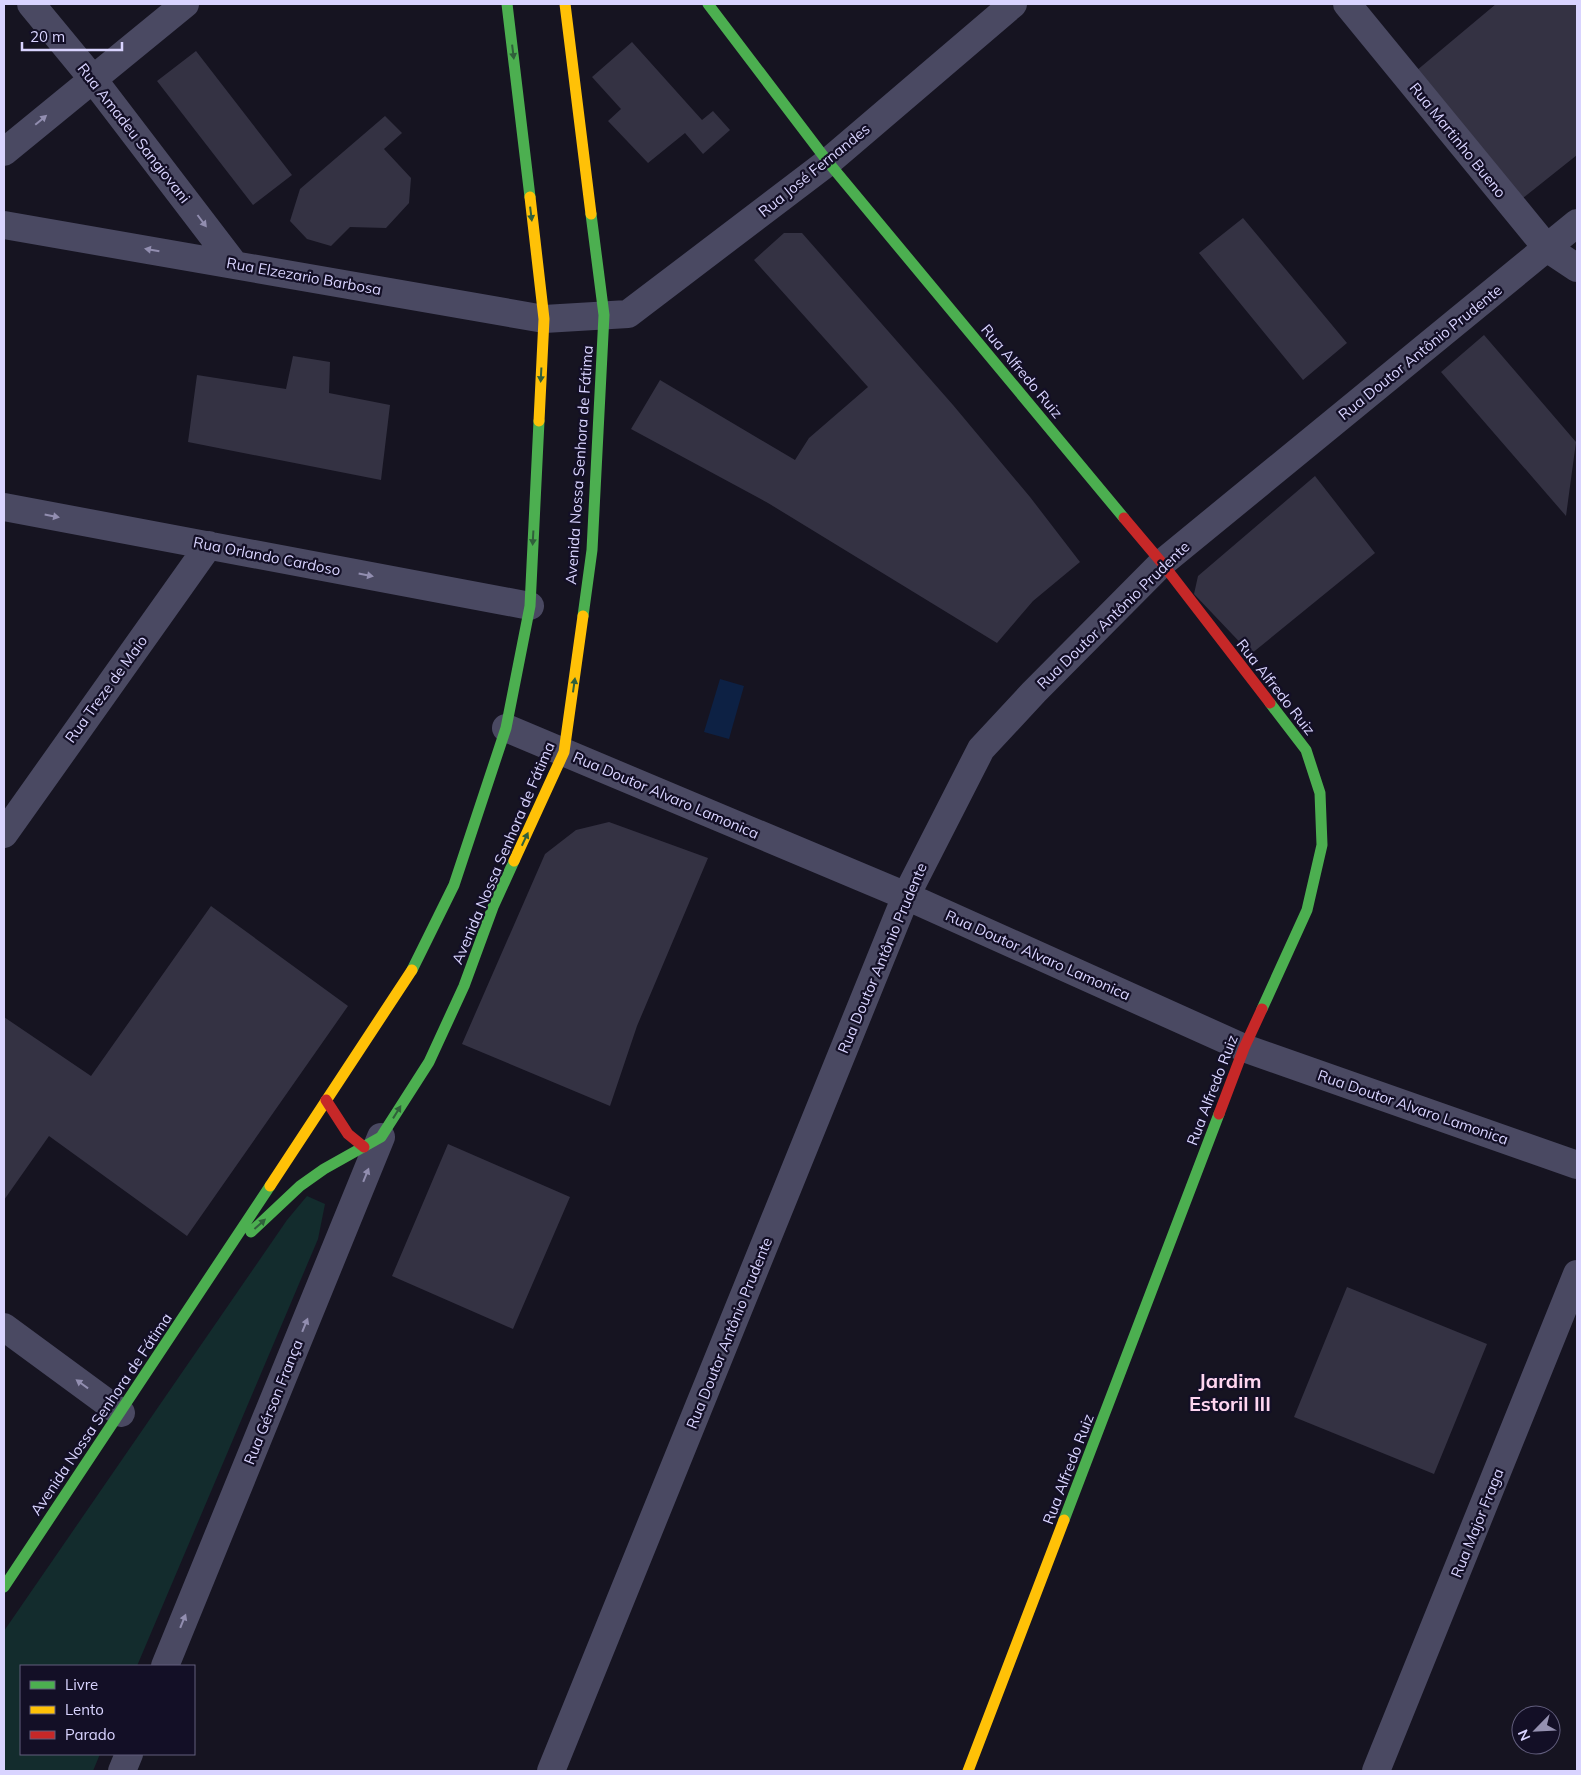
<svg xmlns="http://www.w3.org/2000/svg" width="1581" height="1775" viewBox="0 0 1581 1775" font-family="Mulish,sans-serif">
<rect width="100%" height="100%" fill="#161421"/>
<path fill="#132c2d" d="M 307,1196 L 325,1204 L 318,1239 L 137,1666 L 21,1666 L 21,1754 L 100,1754 L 93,1771 L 4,1771 L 4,1631 L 287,1220 Z"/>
<path fill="#0d2144" d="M 720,679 L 744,686 L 729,739 L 704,732 Z"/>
<path fill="#343243" d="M 1496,4 L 1577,4 L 1577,155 L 1523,198 L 1416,71 Z
M 632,42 L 702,120 L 713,111 L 730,130 L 703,154 L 685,133 L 648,163 L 608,121 L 621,109 L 592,77 Z
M 196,51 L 292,175 L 253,205 L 157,81 Z
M 385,116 L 402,133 L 384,149 L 411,178 L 409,203 L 386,228 L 350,227 L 331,246 L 307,239 L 290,221 L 300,189 Z
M 1243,218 L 1347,343 L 1303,380 L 1199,253 Z
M 784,233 L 802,233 L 953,405 L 1030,497 L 1080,562 L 1033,601 L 997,643 L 768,503 L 631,429 L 660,380 L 795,460 L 809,438 L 868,387 L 754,260 Z
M 1484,335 L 1576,442 L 1566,516 L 1441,372 Z
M 293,356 L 330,362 L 329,393 L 390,405 L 381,480 L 188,442 L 197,375 L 286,389 Z
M 1315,476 L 1375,553 L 1251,654 L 1194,594 L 1198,576 Z
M 609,822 L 708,858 L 637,1026 L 610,1106 L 462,1044 L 545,854 L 576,830 Z
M 211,906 L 348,1006 L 187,1236 L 49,1136 L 4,1200 L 4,1017 L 91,1076 Z
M 448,1144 L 570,1197 L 513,1329 L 392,1276 Z
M 1347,1287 L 1487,1344 L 1434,1474 L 1294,1417 Z"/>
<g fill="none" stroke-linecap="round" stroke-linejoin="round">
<path stroke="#4a4962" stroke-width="28" d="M 31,4 L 92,78 L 234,264
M 1347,4 L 1547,248 L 1577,268
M 4,152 L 185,4
M 4,225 L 544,319 L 628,314 L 828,162 L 1013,4
M 4,507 L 530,606
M 506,728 L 906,896 L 1244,1048 L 1577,1165
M 4,834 L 209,545
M 4,1327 L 121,1413
M 165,1666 L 381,1137
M 122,1771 L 129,1754
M 551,1771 L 906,896 L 981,749 L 1034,692 L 1162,563 L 1577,223
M 1376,1771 L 1577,1274"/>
<path stroke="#4caf50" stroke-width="11" d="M 507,4 L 530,197
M 708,4 L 828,162 L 1124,518
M 583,616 L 592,550 L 604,315 L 591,214
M 412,970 L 454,885 L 506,728 L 530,606 L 539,421
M 1262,1009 L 1307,910 L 1322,845 L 1320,793 L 1306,750 L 1270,703
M 251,1232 L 300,1186 L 324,1169 L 381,1137 L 429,1062 L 464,986 L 493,907 L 514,861
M 1064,1520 L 1219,1114
M 4,1587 L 270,1186"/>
<path stroke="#ffc107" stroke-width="11" d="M 565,4 L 591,214
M 530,197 L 544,319 L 539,421
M 514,861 L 564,752 L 583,616
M 270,1186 L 412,970
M 968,1771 L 1064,1520"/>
<path stroke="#c62828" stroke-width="11" d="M 1124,518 L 1162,563 L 1270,703
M 326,1100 L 348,1134 L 364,1147
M 1219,1114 L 1244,1048 L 1262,1009"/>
</g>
<defs><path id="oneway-solid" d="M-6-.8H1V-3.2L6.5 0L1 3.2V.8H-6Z" transform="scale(1.25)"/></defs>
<g fill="#305f3b">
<use href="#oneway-solid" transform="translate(513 52) rotate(83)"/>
<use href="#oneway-solid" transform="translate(531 214) rotate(83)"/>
<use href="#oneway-solid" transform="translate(541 375) rotate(93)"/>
<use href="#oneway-solid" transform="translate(533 538) rotate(93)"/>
<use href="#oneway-solid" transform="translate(574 685) rotate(-82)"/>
<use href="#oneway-solid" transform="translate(525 839) rotate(-65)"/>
<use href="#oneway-solid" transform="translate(397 1112) rotate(-58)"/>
<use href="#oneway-solid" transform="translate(260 1224) rotate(-42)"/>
</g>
<g fill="#928eb0">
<use href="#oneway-solid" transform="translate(41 120) rotate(-40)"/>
<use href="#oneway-solid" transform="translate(202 221) rotate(53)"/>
<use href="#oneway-solid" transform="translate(152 250) rotate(-170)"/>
<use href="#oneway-solid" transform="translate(52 516) rotate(11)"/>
<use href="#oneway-solid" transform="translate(366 575) rotate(11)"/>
<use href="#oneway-solid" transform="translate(366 1175) rotate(-68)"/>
<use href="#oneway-solid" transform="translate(305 1325) rotate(-68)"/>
<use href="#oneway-solid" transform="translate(82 1384) rotate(-144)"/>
<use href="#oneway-solid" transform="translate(183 1621) rotate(-68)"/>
</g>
<g text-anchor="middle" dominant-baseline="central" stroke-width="4.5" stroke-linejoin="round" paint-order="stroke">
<g font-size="15" fill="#d9d4ff" stroke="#130f26">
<text transform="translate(134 133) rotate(52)">Rua Amadeu Sangiovani</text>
<text transform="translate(1458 140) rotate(51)">Rua Martinho Bueno</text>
<text transform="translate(814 170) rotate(-39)">Rua José Fernandes</text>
<text transform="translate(304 276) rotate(10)">Rua Elzezario Barbosa</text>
<text transform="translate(1420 352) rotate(-39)">Rua Doutor Antônio Prudente</text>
<text transform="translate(1022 371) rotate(50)">Rua Alfredo Ruiz</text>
<text transform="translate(579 465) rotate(-86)">Avenida Nossa Senhora de Fátima</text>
<text transform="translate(267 556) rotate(11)">Rua Orlando Cardoso</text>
<text transform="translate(1113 615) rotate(-44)">Rua Doutor Antônio Prudente</text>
<text transform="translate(1276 687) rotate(52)">Rua Alfredo Ruiz</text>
<text transform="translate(106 689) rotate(-54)">Rua Treze de Maio</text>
<text transform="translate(666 795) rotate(23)">Rua Doutor Alvaro Lamonica</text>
<text transform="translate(503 853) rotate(-67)">Avenida Nossa Senhora de Fátima</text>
<text transform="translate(1038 955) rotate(24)">Rua Doutor Alvaro Lamonica</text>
<text transform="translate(882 958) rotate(-67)">Rua Doutor Antônio Prudente</text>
<text transform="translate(1212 1090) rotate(-69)">Rua Alfredo Ruiz</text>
<text transform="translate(1413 1107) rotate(19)">Rua Doutor Alvaro Lamonica</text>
<text transform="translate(729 1333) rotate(-68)">Rua Doutor Antônio Prudente</text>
<text transform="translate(273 1402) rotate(-68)">Rua Gérson França</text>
<text transform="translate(101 1414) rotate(-56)">Avenida Nossa Senhora de Fátima</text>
<text transform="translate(1068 1469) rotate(-69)">Rua Alfredo Ruiz</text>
<text transform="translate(1477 1523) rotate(-68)">Rua Major Fraga</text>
</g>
<g font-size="20" font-weight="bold" fill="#ffd6f0" stroke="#130f26">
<text x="1230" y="1380">Jardim<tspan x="1230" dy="23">Estoril III</tspan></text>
</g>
</g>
<rect width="1581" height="1775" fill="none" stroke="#d9d4ff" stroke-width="10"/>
<rect x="20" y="1665" width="175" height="90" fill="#130f26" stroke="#625e7d"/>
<rect x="30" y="1681" width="25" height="8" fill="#4caf50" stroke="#625e7d"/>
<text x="65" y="1690" font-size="15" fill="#d9d4ff">Livre</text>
<rect x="30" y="1706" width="25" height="8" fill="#ffc107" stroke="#625e7d"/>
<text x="65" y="1715" font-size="15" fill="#d9d4ff">Lento</text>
<rect x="30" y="1731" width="25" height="8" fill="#c62828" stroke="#625e7d"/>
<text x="65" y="1740" font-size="15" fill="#d9d4ff">Parado</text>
<g transform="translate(1536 1730) rotate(246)"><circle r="24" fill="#130f26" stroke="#625e7d"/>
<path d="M0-4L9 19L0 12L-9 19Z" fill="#9591b1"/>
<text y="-8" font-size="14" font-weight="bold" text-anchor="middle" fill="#d9d4ff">N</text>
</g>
<path d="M22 42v8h100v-8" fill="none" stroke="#d9d4ff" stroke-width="2.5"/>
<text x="30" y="42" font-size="15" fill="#d9d4ff" stroke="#130f26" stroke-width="4" paint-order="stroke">20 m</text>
</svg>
